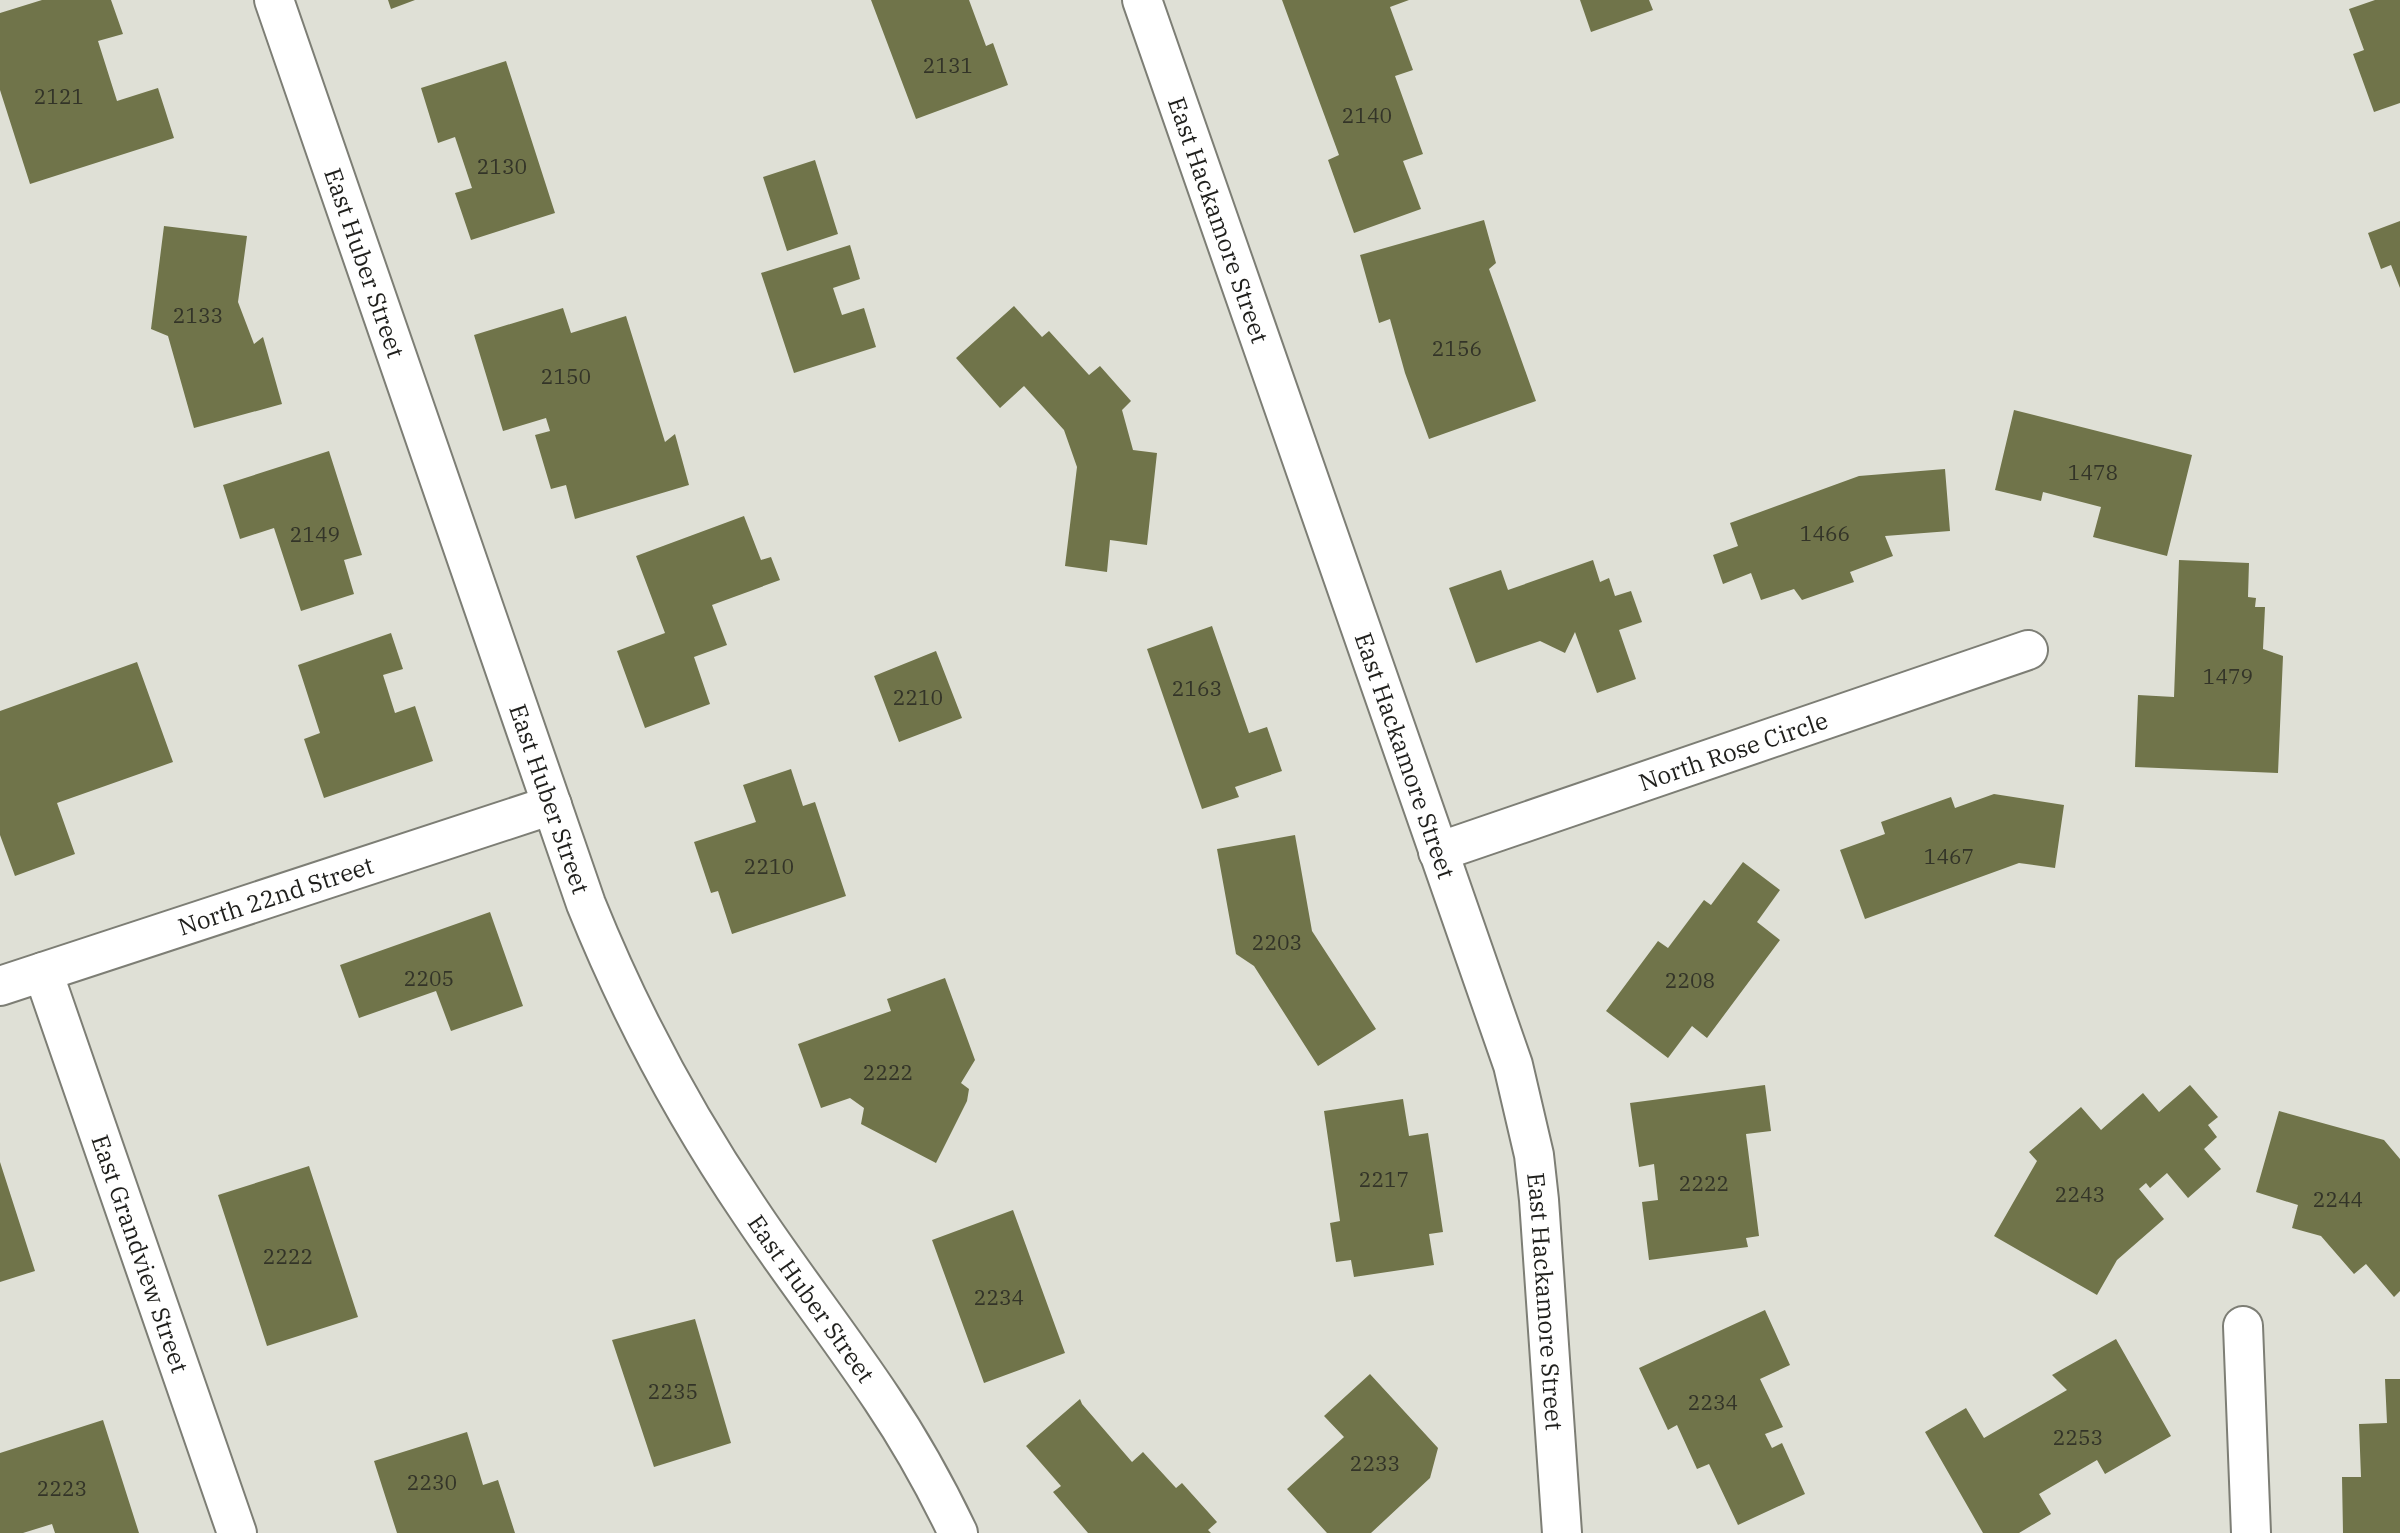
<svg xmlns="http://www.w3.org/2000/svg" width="2400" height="1533" viewBox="0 0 2400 1533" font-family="'IBM Plex Serif',serif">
<rect width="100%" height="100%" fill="#dfe0d6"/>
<path fill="#70744a" d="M 42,0 L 111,0 L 123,34 L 98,41 L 117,101 L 158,88 L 174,138 L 30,184 L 0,90 L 0,13 Z
M 388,0 L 415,0 L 391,9 Z
M 871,0 L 969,0 L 986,46 L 993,43 L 1008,85 L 916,119 Z
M 1282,0 L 1409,0 L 1390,7 L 1413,70 L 1395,76 L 1423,154 L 1403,161 L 1421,209 L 1354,233 L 1328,160 L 1339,155 Z
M 1580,0 L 1649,0 L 1653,10 L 1591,32 Z
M 2375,0 L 2400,0 L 2400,103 L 2374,112 L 2353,54 L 2364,50 L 2349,9 Z
M 506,61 L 555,213 L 471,240 L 455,193 L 472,188 L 455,137 L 438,143 L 421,88 Z
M 815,160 L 838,234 L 787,251 L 763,177 Z
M 1484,220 L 1496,263 L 1489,269 L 1536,401 L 1429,439 L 1405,373 L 1390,319 L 1379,323 L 1360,255 Z
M 2400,221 L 2400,288 L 2391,265 L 2381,269 L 2368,233 Z
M 164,226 L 247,236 L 238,302 L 254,344 L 263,337 L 282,404 L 194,428 L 168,336 L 151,329 Z
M 850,245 L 860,279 L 833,288 L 842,315 L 864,308 L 876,347 L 794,373 L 761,273 Z
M 1014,306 L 1042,337 L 1049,331 L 1089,375 L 1100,366 L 1131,401 L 1122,410 L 1133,450 L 1157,453 L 1147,545 L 1110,540 L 1107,572 L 1065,566 L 1077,467 L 1064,430 L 1024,386 L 1000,408 L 956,358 Z
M 563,308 L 571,333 L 626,316 L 665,442 L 675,434 L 689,485 L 575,519 L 566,485 L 551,489 L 535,435 L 550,431 L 546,418 L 503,431 L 474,335 Z
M 2014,410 L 2192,455 L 2167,556 L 2093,537 L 2101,507 L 2043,492 L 2041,501 L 1995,490 Z
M 329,451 L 362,555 L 344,560 L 354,594 L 301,611 L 274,528 L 240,539 L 223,485 Z
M 1945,469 L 1950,531 L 1885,536 L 1893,556 L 1850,572 L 1854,582 L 1802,600 L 1794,589 L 1761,600 L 1751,573 L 1723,584 L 1713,555 L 1738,546 L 1730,523 L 1859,476 Z
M 744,516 L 761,560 L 771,557 L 780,580 L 712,605 L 727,645 L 694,657 L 710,704 L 645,728 L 617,651 L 665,633 L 636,556 Z
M 1593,560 L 1600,582 L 1609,578 L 1615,596 L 1631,591 L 1642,622 L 1619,630 L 1636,679 L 1597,693 L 1575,632 L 1565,653 L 1540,641 L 1476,663 L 1449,588 L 1501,570 L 1508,590 Z
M 2179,560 L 2249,563 L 2248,597 L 2256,598 L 2255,607 L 2265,607 L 2263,649 L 2283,656 L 2278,773 L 2135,767 L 2138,695 L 2174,697 Z
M 1212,626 L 1249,733 L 1267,727 L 1282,771 L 1235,787 L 1239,797 L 1202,809 L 1147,649 Z
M 391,633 L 403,669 L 383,675 L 395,713 L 415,706 L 433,761 L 324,798 L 304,739 L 320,733 L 298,665 Z
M 936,651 L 962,718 L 899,742 L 874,676 Z
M 137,662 L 173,762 L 57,803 L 75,854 L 15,876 L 0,835 L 0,711 Z
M 791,769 L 803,806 L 815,802 L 846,896 L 732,934 L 718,891 L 711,893 L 694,842 L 756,822 L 743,785 Z
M 1994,794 L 2064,805 L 2055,868 L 2019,863 L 1865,919 L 1840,850 L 1885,834 L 1881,822 L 1951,797 L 1955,808 Z
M 1295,835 L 1312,931 L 1376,1029 L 1318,1066 L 1254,966 L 1236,954 L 1217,849 Z
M 1743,862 L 1780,890 L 1757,922 L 1780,940 L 1707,1038 L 1692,1026 L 1668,1058 L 1606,1011 L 1658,941 L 1668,948 L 1704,900 L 1711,905 Z
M 490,912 L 523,1006 L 451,1031 L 436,991 L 359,1018 L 340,965 Z
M 945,978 L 975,1060 L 961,1083 L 969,1089 L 967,1101 L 936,1163 L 861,1124 L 864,1108 L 850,1098 L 821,1108 L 798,1044 L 891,1011 L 887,999 Z
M 1765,1085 L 1771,1131 L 1746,1134 L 1759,1236 L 1746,1238 L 1748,1247 L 1649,1260 L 1642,1202 L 1658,1200 L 1654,1164 L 1639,1167 L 1630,1103 Z
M 2190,1085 L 2218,1117 L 2208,1125 L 2217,1137 L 2204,1149 L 2221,1169 L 2188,1198 L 2167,1173 L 2150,1188 L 2146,1183 L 2139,1189 L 2164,1219 L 2117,1260 L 2097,1295 L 1994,1236 L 2037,1161 L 2029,1152 L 2081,1107 L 2101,1130 L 2143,1093 L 2159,1112 Z
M 1403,1099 L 1409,1136 L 1428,1133 L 1443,1232 L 1429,1234 L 1434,1265 L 1354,1277 L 1351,1260 L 1336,1262 L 1330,1223 L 1340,1221 L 1324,1111 Z
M 2279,1111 L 2384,1140 L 2400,1159 L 2400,1291 L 2394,1297 L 2366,1264 L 2354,1274 L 2321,1236 L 2292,1228 L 2298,1205 L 2256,1192 Z
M 0,1162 L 35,1271 L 0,1282 Z
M 309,1166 L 358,1317 L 267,1346 L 218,1195 Z
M 1013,1210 L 1065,1353 L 984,1383 L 932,1240 Z
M 1765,1310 L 1790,1365 L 1760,1379 L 1783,1427 L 1765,1434 L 1772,1448 L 1782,1443 L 1805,1494 L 1738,1525 L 1709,1464 L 1697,1469 L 1677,1425 L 1668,1430 L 1639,1368 Z
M 695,1319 L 731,1443 L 654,1467 L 612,1340 Z
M 2116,1339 L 2171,1436 L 2105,1474 L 2097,1460 L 2039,1494 L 2051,1514 L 2019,1533 L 1983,1533 L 1925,1432 L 1966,1408 L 1984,1438 L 2067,1390 L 2052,1375 Z
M 1370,1374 L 1438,1448 L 1430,1478 L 1371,1533 L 1327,1533 L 1287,1489 L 1344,1437 L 1324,1416 Z
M 2385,1379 L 2400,1379 L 2400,1533 L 2343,1533 L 2342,1477 L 2361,1477 L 2359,1424 L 2387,1423 Z
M 1080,1399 L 1082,1404 L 1132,1462 L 1143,1452 L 1176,1488 L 1182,1483 L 1217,1522 L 1208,1530 L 1211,1533 L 1088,1533 L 1053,1492 L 1061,1486 L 1026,1446 Z
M 103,1420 L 139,1533 L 55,1533 L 52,1524 L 23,1533 L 0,1533 L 0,1453 Z
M 467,1432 L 483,1485 L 498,1480 L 515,1533 L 397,1533 L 374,1461 Z"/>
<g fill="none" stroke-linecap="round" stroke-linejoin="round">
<defs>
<g id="minor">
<path id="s1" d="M 274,0 L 586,904 C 630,1013 685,1116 751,1213 C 793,1276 840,1336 882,1399 C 911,1442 936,1487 958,1533"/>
<path id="s2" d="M 1142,0 L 1513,1065 L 1534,1155 L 1539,1200 L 1562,1533"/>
<path id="s3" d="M 1438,852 L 2028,650"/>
<path id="s4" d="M 43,972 L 237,1533"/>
<path id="s5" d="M 0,986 L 552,805"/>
<path d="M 2243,1326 L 2251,1533"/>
</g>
</defs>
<use href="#minor" stroke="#7d7e75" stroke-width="42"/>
<use href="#minor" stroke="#fff" stroke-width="38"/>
</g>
<g text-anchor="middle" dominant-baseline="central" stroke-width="5" stroke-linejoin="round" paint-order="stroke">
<g font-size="21" fill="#333428">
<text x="948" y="65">2131</text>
<text x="59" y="96">2121</text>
<text x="1367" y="115">2140</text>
<text x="502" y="166">2130</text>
<text x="198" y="315">2133</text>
<text x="1457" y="348">2156</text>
<text x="566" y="376">2150</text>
<text x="2093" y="472">1478</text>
<text x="1825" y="533">1466</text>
<text x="315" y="534">2149</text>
<text x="2228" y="676">1479</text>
<text x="1197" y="688">2163</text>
<text x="918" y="697">2210</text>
<text x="1949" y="856">1467</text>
<text x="769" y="866">2210</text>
<text x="1277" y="942">2203</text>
<text x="429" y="978">2205</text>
<text x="1690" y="980">2208</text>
<text x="888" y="1072">2222</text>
<text x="1384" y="1179">2217</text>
<text x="1704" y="1183">2222</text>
<text x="2080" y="1194">2243</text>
<text x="2338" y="1199">2244</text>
<text x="288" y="1256">2222</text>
<text x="999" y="1297">2234</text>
<text x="673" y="1391">2235</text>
<text x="1713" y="1402">2234</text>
<text x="2078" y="1437">2253</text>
<text x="1375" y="1463">2233</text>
<text x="432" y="1482">2230</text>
<text x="62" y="1488">2223</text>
</g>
<g font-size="24" fill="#1f1f1c" stroke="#dfe0d6">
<text stroke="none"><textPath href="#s2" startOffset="233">East Hackamore Street</textPath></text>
<text stroke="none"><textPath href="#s1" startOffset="278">East Huber Street</textPath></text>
<text stroke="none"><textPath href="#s3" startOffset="312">North Rose Circle</textPath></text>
<text stroke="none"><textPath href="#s2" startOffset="800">East Hackamore Street</textPath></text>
<text stroke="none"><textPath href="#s1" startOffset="845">East Huber Street</textPath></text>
<text stroke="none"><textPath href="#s5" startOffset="290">North 22nd Street</textPath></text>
<text stroke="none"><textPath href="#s4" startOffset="298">East Grandview Street</textPath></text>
<text stroke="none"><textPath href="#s1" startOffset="1412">East Huber Street</textPath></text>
<text stroke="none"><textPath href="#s2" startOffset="1367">East Hackamore Street</textPath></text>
</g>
</g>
</svg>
